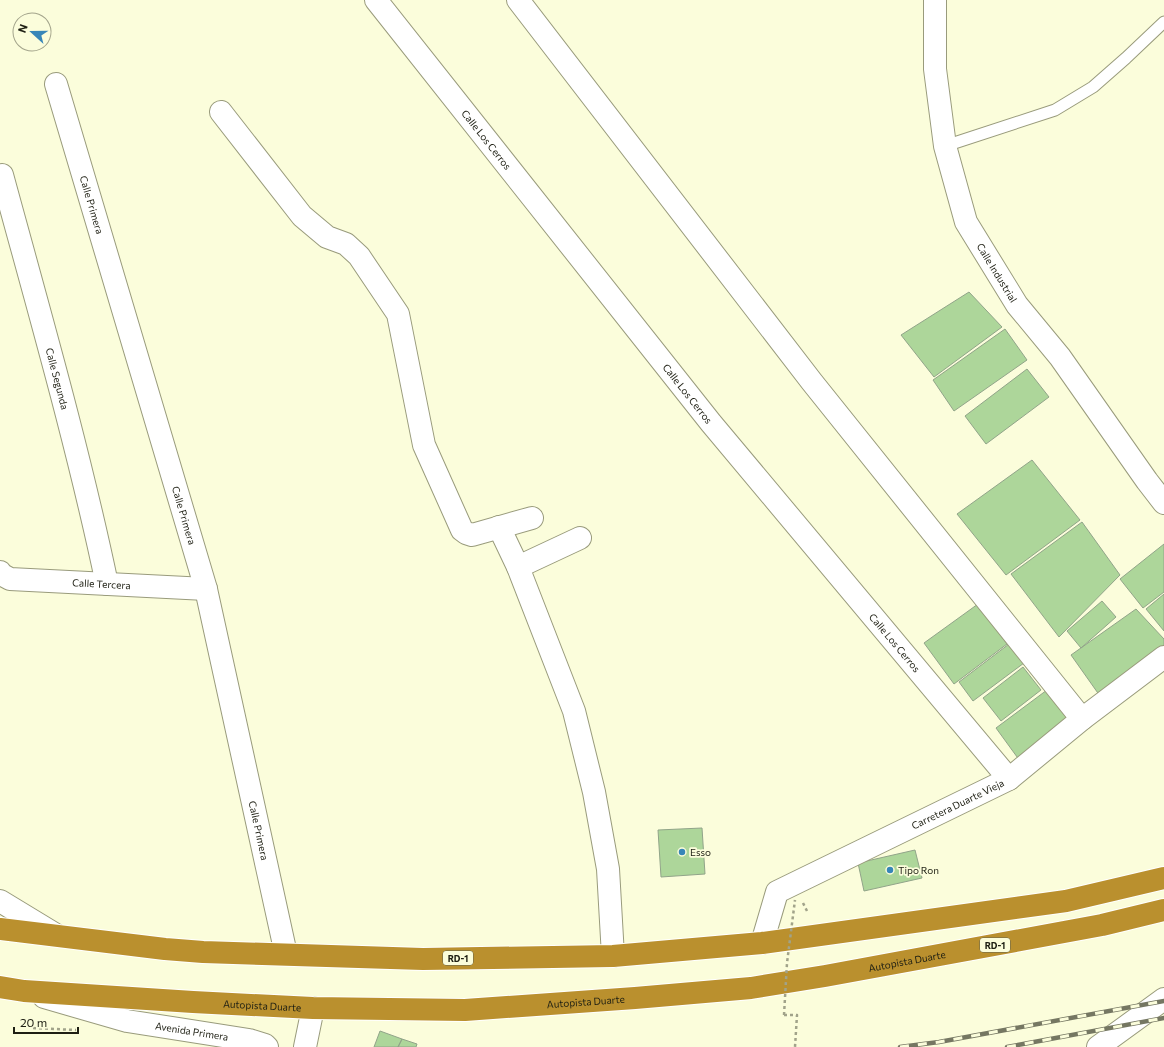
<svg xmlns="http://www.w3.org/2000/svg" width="1164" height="1047" viewBox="0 0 1164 1047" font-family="Commissioner,sans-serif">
<rect width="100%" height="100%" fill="#fbfddb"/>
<path fill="#add69a" stroke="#91a489" d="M 969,292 L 1002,327 L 934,377 L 901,335 Z
M 1005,329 L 1027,360 L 954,411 L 933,380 Z
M 1027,369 L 1049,397 L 986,444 L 965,416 Z
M 1032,460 L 1080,520 L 1006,575 L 957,514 Z
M 1082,522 L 1120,575 L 1059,637 L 1011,574 Z
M 1164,544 L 1164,592 L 1143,608 L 1120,579 Z
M 1164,594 L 1164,631 L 1146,609 Z
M 1102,601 L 1116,617 L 1081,648 L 1067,631 Z
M 978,604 L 1007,644 L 954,684 L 924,643 Z
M 1136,609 L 1164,639 L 1164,652 L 1100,696 L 1071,655 Z
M 1009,644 L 1024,663 L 973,701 L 959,682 Z
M 1023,667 L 1041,690 L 1001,721 L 983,698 Z
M 1051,687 L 1075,721 L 1020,761 L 996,728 Z
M 702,828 L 705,874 L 661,877 L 658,830 Z
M 915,850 L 922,878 L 864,891 L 858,863 Z
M 380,1031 L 402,1039 L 398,1047 L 374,1047 Z
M 402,1039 L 417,1044 L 416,1047 L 398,1047 Z"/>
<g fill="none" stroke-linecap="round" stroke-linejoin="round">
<defs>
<path id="lane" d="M 945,146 L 1055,110 L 1093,87 L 1126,58 L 1164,22"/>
<g id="street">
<path id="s1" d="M 376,0 L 711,423 L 1009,779"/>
<path d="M 518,0 L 812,382 L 1082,719"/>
<path id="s2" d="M 935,0 L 935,69 L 945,146 L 966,222 L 1017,305 L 1060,357 L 1147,481 L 1164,503"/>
<path id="s3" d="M 56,84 L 206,589 L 286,954"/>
<path d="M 221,112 L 302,216 L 327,237 L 346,244 L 359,256 L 398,314 L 424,445 L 462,530 L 466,533 L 472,535 L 532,518"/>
<path id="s4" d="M 2,175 C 39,311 78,446 107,584"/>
<path d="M 499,527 L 518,567"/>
<path d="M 580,538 L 518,567 L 574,711 L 594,792 L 608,869 L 613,956"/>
<path id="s5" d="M 0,572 L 1,574 L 10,579 L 206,589"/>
<path id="s6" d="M 762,943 L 777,892 L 1009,779 L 1082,719 L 1164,657"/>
</g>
<g id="secondary">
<path d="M 0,901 L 56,935"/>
<path id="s7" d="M 44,997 L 127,1021 L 249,1040 L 265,1045 L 267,1047"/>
<path d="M 305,1047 L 313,1008"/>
<path d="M 1098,1047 L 1164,999"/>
</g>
<g id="highway">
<path d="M 0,929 L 165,949 L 203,952 L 423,959 L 613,956 L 762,943 L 1066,901 L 1164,878"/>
<path id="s8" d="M 0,987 L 24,991 L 193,1002 L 313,1008 L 465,1010 L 635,998 L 751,988 L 825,976 L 1102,925 L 1164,910"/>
</g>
</defs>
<use href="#lane" stroke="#999b7c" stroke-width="13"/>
<use href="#street" stroke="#999b7c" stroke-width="24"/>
<use href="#secondary" stroke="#999b7c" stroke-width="24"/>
<use href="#highway" stroke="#fff" stroke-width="24"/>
<path stroke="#a1a38a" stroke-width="2.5" stroke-dasharray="3 3" stroke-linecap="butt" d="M 803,903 L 807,911
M 784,1015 L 797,1015 L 795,1047
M 33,1028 L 76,1030"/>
<use href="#lane" stroke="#fff" stroke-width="11"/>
<use href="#street" stroke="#fff" stroke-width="22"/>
<use href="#secondary" stroke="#fff" stroke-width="22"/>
<use href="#highway" stroke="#ba902e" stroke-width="22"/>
<defs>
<path id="rail" d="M 900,1047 L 939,1042 L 1164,1001
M 1007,1047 L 1164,1018"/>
</defs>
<use href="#rail" stroke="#757762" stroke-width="4.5"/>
<use href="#rail" stroke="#fbfddb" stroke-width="3" stroke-dasharray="9" stroke-linecap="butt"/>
<path stroke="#a1a38a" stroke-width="2.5" stroke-dasharray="3 3" stroke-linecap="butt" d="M 784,1015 L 787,963 L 795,900"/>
</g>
<g fill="#3786b8" stroke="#fbfddb" stroke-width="1.5">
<circle cx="682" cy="852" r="4"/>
<circle cx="890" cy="870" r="4"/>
</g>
<g text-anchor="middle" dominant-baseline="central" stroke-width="3.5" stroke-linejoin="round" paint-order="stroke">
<g fill="#fbfddb" stroke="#60624f" stroke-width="1">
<rect x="980" y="938" width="30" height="14" rx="3"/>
<rect x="443" y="951" width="30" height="14" rx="3"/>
</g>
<g font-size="9" font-weight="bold" fill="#1e1f13">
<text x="995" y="945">RD-1</text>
<text x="458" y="958">RD-1</text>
</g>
<g font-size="10" fill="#1e1f13" stroke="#fbfddb">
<text stroke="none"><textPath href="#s1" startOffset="178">Calle Los Cerros</textPath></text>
<text stroke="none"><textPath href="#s3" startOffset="126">Calle Primera</textPath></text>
<text stroke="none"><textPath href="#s2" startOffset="285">Calle Industrial</textPath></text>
<text stroke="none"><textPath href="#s4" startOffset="211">Calle Segunda</textPath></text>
<text stroke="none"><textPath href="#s1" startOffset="502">Calle Los Cerros</textPath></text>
<text stroke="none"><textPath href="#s3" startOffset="450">Calle Primera</textPath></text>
<text stroke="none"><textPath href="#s5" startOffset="104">Calle Tercera</textPath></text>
<text stroke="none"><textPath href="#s1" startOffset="826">Calle Los Cerros</textPath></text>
<text stroke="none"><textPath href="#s6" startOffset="254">Carretera Duarte Vieja</textPath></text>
<text stroke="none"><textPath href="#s3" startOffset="774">Calle Primera</textPath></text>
<text stroke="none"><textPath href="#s8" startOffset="911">Autopista Duarte</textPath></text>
<text stroke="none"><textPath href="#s8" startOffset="587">Autopista Duarte</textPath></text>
<text stroke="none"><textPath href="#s8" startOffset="263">Autopista Duarte</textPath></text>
<text stroke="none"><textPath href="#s7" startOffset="152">Avenida Primera</textPath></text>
</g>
<g font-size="10" fill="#1e1f13" stroke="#fbfddb" text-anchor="start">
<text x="690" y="852">Esso</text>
<text x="898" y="870">Tipo Ron</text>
</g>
</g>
<g transform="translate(32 32) rotate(291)"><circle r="19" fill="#fbfddb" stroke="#a3a48b"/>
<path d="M0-3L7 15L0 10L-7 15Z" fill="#3786b8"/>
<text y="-6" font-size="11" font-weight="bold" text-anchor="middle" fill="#1e1f13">N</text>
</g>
<path d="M14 1027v6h64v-6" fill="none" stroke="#1e1f13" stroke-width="2"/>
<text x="20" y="1027" font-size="12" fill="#1e1f13" stroke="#fbfddb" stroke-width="3" paint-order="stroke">20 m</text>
</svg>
